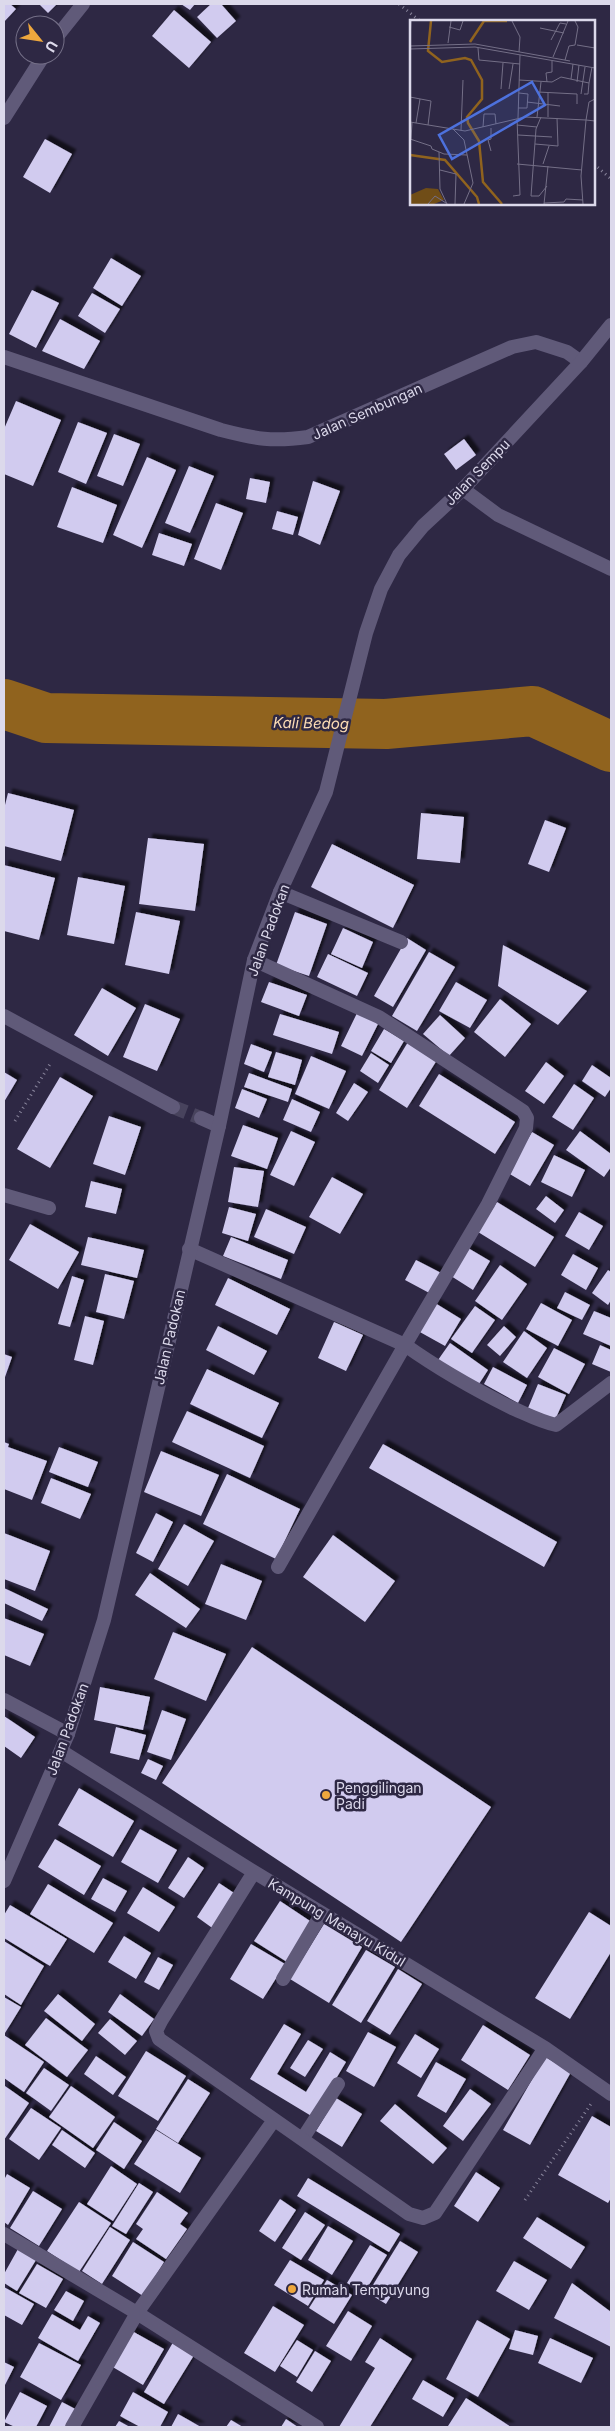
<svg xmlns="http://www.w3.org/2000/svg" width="615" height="2431" viewBox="0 0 615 2431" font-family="Inter,sans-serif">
<defs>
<filter id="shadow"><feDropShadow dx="4.5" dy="-4.5" stdDeviation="1" flood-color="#0009"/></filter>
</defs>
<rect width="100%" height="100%" fill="#2e2844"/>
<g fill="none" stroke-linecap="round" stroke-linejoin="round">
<path stroke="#90631e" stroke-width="50" d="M 4,704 L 46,718 L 386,724 L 533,711 L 611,747"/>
</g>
<path fill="#d1cbef" filter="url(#shadow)" d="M 4,4 L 10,4 L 16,9 L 4,22 Z
M 39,4 L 57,4 L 48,13 Z
M 181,4 L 195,4 L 190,10 Z
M 211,4 L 221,4 L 236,21 L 217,38 L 197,17 Z
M 174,10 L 211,42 L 189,68 L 152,36 Z
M 45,139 L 72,154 L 50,193 L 23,177 Z
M 111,258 L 141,276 L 122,306 L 93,288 Z
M 32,290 L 59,303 L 36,348 L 9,334 Z
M 92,293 L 120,309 L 105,333 L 78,316 Z
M 60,319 L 100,341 L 84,369 L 42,351 Z
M 16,401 L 61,420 L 33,486 L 4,474 L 4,429 Z
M 78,422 L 107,433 L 86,484 L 58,472 Z
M 114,434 L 140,444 L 123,486 L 97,476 Z
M 464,439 L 476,455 L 456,470 L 444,454 Z
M 147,457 L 176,470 L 142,548 L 113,535 Z
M 189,466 L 214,476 L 190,533 L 165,523 Z
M 250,478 L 270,482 L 266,503 L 246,499 Z
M 313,481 L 340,491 L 320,545 L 298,535 Z
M 72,487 L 117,505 L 103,543 L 57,527 Z
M 216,503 L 243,513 L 221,570 L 194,559 Z
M 277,511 L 298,517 L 293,535 L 272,529 Z
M 159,533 L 192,544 L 184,566 L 152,555 Z
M 8,793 L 74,810 L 61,861 L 4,846 L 4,809 Z
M 421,813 L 464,817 L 460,863 L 417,859 Z
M 545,820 L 566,828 L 549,872 L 528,864 Z
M 148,838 L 204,844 L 195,911 L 139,904 Z
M 332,844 L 414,885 L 393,928 L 311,887 Z
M 4,865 L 55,878 L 39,940 L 4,931 Z
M 78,877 L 125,886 L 114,944 L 67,935 Z
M 136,912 L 180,921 L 169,974 L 125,965 Z
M 295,912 L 327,924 L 309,976 L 276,965 Z
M 343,928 L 373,942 L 362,968 L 331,954 Z
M 407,938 L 426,950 L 393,1007 L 374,996 Z
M 503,945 L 587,991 L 558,1025 L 498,986 Z
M 429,952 L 455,967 L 417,1031 L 392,1016 Z
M 328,954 L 368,973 L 357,996 L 317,977 Z
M 269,982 L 307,995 L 299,1016 L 261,1002 Z
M 456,982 L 487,1000 L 470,1028 L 439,1011 Z
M 102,988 L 136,1008 L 108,1056 L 74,1035 Z
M 500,999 L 531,1024 L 505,1057 L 474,1032 Z
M 145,1004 L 180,1019 L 157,1071 L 123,1057 Z
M 358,1011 L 379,1022 L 362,1056 L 341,1046 Z
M 280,1014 L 339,1032 L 332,1054 L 273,1035 Z
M 440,1015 L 465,1038 L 449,1056 L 423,1034 Z
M 384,1029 L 404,1041 L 391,1063 L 371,1051 Z
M 408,1042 L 437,1060 L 407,1108 L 379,1090 Z
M 251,1044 L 272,1052 L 264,1072 L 244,1064 Z
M 276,1052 L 302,1060 L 295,1085 L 268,1077 Z
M 371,1053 L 389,1065 L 378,1083 L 360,1071 Z
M 311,1056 L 346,1071 L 329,1109 L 295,1094 Z
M 546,1062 L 564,1076 L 544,1104 L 525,1091 Z
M 592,1065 L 611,1078 L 611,1088 L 605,1097 L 582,1081 Z
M 4,1072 L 17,1080 L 4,1102 Z
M 249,1073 L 292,1089 L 288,1102 L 244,1087 Z
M 439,1074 L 515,1122 L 495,1154 L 419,1106 Z
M 60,1077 L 93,1096 L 50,1168 L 17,1149 Z
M 354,1083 L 368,1092 L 348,1121 L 336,1113 Z
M 574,1084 L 594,1098 L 573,1130 L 552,1117 Z
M 242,1089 L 267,1099 L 259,1118 L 235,1108 Z
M 292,1099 L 320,1112 L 311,1132 L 283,1120 Z
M 109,1116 L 141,1127 L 125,1175 L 93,1164 Z
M 243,1125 L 278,1138 L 267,1169 L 231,1156 Z
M 291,1131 L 315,1142 L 294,1186 L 270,1175 Z
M 580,1131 L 611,1154 L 611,1167 L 604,1177 L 566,1150 Z
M 532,1132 L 554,1145 L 530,1186 L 508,1173 Z
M 554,1155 L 585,1170 L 572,1197 L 541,1182 Z
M 234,1167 L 264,1171 L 258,1207 L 228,1202 Z
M 332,1177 L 363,1194 L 340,1234 L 309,1217 Z
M 91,1181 L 122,1189 L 116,1214 L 85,1207 Z
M 546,1196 L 564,1210 L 555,1223 L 536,1209 Z
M 497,1202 L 554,1237 L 535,1267 L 478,1232 Z
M 229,1207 L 256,1214 L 248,1241 L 222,1233 Z
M 266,1209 L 306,1227 L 294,1254 L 254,1237 Z
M 579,1212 L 603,1226 L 589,1250 L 565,1236 Z
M 30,1224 L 79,1252 L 58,1289 L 9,1260 Z
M 88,1237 L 144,1250 L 137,1278 L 81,1265 Z
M 231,1237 L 288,1260 L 281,1279 L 223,1256 Z
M 468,1248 L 490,1261 L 473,1290 L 451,1276 Z
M 573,1254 L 598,1268 L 586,1290 L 561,1275 Z
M 416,1260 L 445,1275 L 433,1295 L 405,1280 Z
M 500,1265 L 527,1284 L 502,1320 L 475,1301 Z
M 608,1270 L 611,1272 L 611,1300 L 608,1305 L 592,1293 Z
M 105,1274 L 134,1281 L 124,1319 L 96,1312 Z
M 72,1276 L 84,1280 L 70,1327 L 58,1324 Z
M 228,1278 L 290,1309 L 277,1335 L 215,1305 Z
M 565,1292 L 590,1305 L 582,1320 L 557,1308 Z
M 435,1303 L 461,1319 L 445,1346 L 418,1331 Z
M 541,1303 L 572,1320 L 558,1346 L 526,1329 Z
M 475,1306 L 495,1320 L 472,1353 L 451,1339 Z
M 594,1311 L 611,1318 L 611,1346 L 583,1334 Z
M 85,1316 L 104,1321 L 93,1365 L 74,1360 Z
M 334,1322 L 363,1335 L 346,1371 L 318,1358 Z
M 218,1326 L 267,1351 L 254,1375 L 206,1350 Z
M 504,1326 L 516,1337 L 500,1356 L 487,1345 Z
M 524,1331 L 547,1348 L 527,1378 L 503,1362 Z
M 450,1343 L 488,1370 L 477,1387 L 438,1360 Z
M 600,1345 L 611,1350 L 611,1372 L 592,1364 Z
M 554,1348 L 585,1364 L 569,1394 L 538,1377 Z
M 4,1354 L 12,1357 L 4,1380 Z
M 493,1367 L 527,1385 L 518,1403 L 484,1384 Z
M 207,1369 L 279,1403 L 262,1438 L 190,1404 Z
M 538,1384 L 566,1395 L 555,1420 L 528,1408 Z
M 187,1411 L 264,1446 L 250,1478 L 172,1442 Z
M 4,1442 L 9,1444 L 8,1447 L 47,1461 L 32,1500 L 4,1489 Z
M 383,1444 L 557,1542 L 544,1567 L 369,1468 Z
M 59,1447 L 98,1462 L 88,1487 L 49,1472 Z
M 161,1451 L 219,1475 L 201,1516 L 144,1492 Z
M 227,1474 L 300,1509 L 276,1559 L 203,1524 Z
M 51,1478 L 91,1494 L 80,1519 L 41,1503 Z
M 156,1513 L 173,1522 L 153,1562 L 136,1553 Z
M 184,1524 L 214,1541 L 188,1586 L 158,1569 Z
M 4,1533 L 50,1551 L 35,1591 L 4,1579 Z
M 333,1535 L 395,1581 L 365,1622 L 303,1577 Z
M 221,1564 L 262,1581 L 246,1620 L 205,1604 Z
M 150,1573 L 200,1609 L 186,1628 L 135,1595 Z
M 4,1588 L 48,1609 L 42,1621 L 4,1603 Z
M 4,1618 L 44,1634 L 30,1666 L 4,1655 Z
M 173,1632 L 226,1654 L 206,1701 L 154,1679 Z
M 252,1647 L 491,1807 L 401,1942 L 162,1783 Z
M 100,1687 L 150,1697 L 143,1730 L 94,1720 Z
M 162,1710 L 186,1719 L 171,1760 L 147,1752 Z
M 4,1716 L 35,1737 L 21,1758 L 4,1746 Z
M 116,1727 L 146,1735 L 139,1760 L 110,1753 Z
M 148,1759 L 163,1766 L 156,1780 L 141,1773 Z
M 79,1788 L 134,1821 L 113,1857 L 58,1825 Z
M 140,1829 L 177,1850 L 158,1883 L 121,1862 Z
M 55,1839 L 101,1866 L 84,1895 L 38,1867 Z
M 188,1857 L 204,1868 L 184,1898 L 168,1888 Z
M 103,1878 L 127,1891 L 115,1912 L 91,1899 Z
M 219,1883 L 237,1895 L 215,1930 L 197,1917 Z
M 48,1884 L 113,1923 L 94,1953 L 30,1914 Z
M 143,1887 L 175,1907 L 159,1932 L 127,1913 Z
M 280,1901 L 313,1923 L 287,1962 L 254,1941 Z
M 10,1905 L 67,1939 L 50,1966 L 4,1938 L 4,1915 Z
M 589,1912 L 611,1926 L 611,1952 L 570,2019 L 535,1998 Z
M 324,1924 L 362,1947 L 329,2003 L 290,1979 Z
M 124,1936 L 151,1953 L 136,1979 L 108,1962 Z
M 4,1941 L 44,1966 L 21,2005 L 4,1994 Z
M 251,1944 L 285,1964 L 263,1999 L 230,1979 Z
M 366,1950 L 395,1967 L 361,2023 L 332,2005 Z
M 158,1957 L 173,1965 L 159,1990 L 144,1982 Z
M 398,1969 L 422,1984 L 390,2035 L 367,2021 Z
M 58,1994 L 95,2024 L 82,2041 L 44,2011 Z
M 120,1994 L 154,2019 L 142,2036 L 108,2012 Z
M 4,1997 L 21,2007 L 5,2033 L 4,2032 Z
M 46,2018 L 88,2050 L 67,2077 L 25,2045 Z
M 110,2019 L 137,2041 L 125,2055 L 98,2033 Z
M 284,2024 L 301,2034 L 277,2074 L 306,2092 L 330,2052 L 346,2062 L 313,2117 L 250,2079 Z
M 483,2025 L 530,2055 L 508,2090 L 461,2060 Z
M 368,2032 L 396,2047 L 374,2087 L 346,2071 Z
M 415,2034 L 439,2049 L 421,2078 L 397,2063 Z
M 4,2035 L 44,2062 L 24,2092 L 4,2078 Z
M 308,2040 L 323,2049 L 305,2077 L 290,2068 Z
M 146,2051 L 186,2076 L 158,2121 L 118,2096 Z
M 96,2056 L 126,2077 L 113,2095 L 84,2074 Z
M 545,2057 L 571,2072 L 530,2145 L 503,2130 Z
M 436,2062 L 466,2079 L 446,2113 L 417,2096 Z
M 44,2068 L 69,2085 L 51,2111 L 26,2093 Z
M 188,2079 L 210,2093 L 178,2143 L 156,2129 Z
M 5,2086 L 29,2103 L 4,2140 L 4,2087 Z
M 71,2086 L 115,2117 L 93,2148 L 49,2117 Z
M 470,2089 L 491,2104 L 463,2141 L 443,2126 Z
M 336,2098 L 362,2114 L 342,2147 L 316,2131 Z
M 395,2104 L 447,2148 L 433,2164 L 380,2121 Z
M 31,2108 L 61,2128 L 39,2160 L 9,2139 Z
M 592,2116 L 611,2127 L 611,2198 L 608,2203 L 558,2175 Z
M 114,2122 L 142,2141 L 124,2169 L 96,2150 Z
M 62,2130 L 95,2153 L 85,2168 L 52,2145 Z
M 156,2130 L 201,2158 L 180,2193 L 134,2164 Z
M 111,2166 L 137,2184 L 113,2221 L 87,2204 Z
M 476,2172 L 500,2188 L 478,2222 L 454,2206 Z
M 7,2174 L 30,2188 L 8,2225 L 4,2222 L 4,2180 Z
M 308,2178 L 400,2234 L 389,2252 L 297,2196 Z
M 139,2183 L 153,2192 L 126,2234 L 112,2226 Z
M 33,2191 L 62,2209 L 39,2246 L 10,2228 Z
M 157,2192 L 188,2213 L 180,2224 L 187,2229 L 166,2259 L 136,2239 L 143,2229 L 136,2224 Z
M 280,2199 L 296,2210 L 275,2242 L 259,2231 Z
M 79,2202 L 111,2223 L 79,2272 L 47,2251 Z
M 305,2212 L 325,2225 L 301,2260 L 282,2248 Z
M 537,2217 L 585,2247 L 571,2269 L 523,2238 Z
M 328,2226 L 353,2241 L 332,2275 L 308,2260 Z
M 110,2227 L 130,2240 L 102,2284 L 82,2271 Z
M 400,2241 L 418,2252 L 386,2304 L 368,2293 Z
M 133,2242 L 164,2262 L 143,2296 L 112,2276 Z
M 370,2245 L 387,2255 L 364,2293 L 347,2283 Z
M 18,2249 L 36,2260 L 17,2291 L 4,2283 L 4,2274 Z
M 290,2260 L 324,2280 L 308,2306 L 274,2285 Z
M 514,2261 L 547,2280 L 529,2310 L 496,2291 Z
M 37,2264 L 63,2279 L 46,2308 L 19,2293 Z
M 327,2280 L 352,2295 L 334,2324 L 309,2308 Z
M 572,2283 L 611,2312 L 611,2347 L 554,2318 Z
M 4,2287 L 34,2304 L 22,2325 L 4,2315 Z
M 66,2291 L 84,2301 L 73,2321 L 54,2310 Z
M 273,2306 L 304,2325 L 275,2372 L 244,2353 Z
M 348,2311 L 372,2326 L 351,2361 L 326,2346 Z
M 52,2314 L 80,2330 L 88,2316 L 100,2323 L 78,2361 L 38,2338 Z
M 477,2320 L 510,2339 L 478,2397 L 446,2379 Z
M 515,2330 L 538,2336 L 533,2355 L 509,2349 Z
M 132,2331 L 164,2349 L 143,2385 L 111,2366 Z
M 380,2338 L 412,2359 L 370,2427 L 339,2427 L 375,2368 L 365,2362 Z
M 550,2338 L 593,2358 L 581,2383 L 538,2363 Z
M 175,2339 L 196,2352 L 164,2404 L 144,2392 Z
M 297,2340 L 313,2350 L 297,2377 L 280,2366 Z
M 39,2343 L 81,2365 L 61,2400 L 20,2377 Z
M 315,2351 L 331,2361 L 312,2392 L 296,2382 Z
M 4,2362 L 14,2367 L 4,2387 Z
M 423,2380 L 454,2398 L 443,2417 L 412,2399 Z
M 20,2392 L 47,2406 L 36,2427 L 15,2427 L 4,2422 Z
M 133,2392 L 168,2412 L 160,2427 L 140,2427 L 120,2416 Z
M 466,2398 L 511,2427 L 448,2426 Z
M 62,2402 L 79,2411 L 70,2427 L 49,2427 Z
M 178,2414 L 201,2427 L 171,2427 Z
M 286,2419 L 298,2427 L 281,2427 Z
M 231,2420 L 243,2427 L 226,2427 Z
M 119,2421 L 130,2427 L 115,2427 Z"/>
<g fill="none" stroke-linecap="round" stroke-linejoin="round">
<path stroke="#48435d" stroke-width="14" stroke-dasharray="14 7" stroke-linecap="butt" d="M 173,1107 L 201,1118"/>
<path stroke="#88849b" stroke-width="3" stroke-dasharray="1 4" stroke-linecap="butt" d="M 399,4 L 420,21
M 594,164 L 611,179
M 15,1121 L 50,1064
M 525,2200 L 591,2104"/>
<path stroke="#605a79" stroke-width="14" d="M 4,1195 L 49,1208
M 278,1567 L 405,1345 C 440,1370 474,1389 512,1408 C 526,1414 541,1422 556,1425 L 611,1383
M 303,2138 L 338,2084"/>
<path stroke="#605a79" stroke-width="14" d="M 55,39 L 83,4
M 4,118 L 44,55
M 463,489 L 498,515 L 611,569
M 280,892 L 401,942
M 4,1016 L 173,1107
M 201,1118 L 219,1126
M 189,1249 L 405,1345 L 488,1204 L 526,1128 L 527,1118 L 523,1111 L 379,1017 L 254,960
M 4,1700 L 68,1734
M 61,1751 L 254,1872 L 545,2048 L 611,2094
M 254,1872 L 161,2021 L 156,2031 L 159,2039 L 409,2214 L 423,2218 L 435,2213 L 545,2048
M 283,1979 L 322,1913
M 4,2234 L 137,2313 L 317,2427
M 72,2427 L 137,2313 L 274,2120"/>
<path stroke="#605a79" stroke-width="14" d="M 4,357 L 221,430 C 256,439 272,442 308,437 L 512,347 L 536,342 L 567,352 L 581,362"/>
<path stroke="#605a79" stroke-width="14" d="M 4,1881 L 68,1734 L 104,1620 L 219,1126 L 254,960 L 280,892 L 326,792 L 366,633 L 381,589 L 399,555 L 423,526 L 463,489 L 581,362 L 611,325"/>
</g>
<g fill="#eea73d" stroke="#2e2844" stroke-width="2">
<circle cx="326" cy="1795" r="5"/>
<circle cx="292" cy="2289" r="5"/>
</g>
<g text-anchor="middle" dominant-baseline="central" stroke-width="5" stroke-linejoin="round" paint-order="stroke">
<g font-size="14" fill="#dcd9eb" stroke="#2e2844">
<text transform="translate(367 411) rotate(-24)">Jalan Sembungan</text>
<text transform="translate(477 472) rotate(-46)">Jalan Sempu</text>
<text transform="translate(268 930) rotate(-70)">Jalan Padokan</text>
<text transform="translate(169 1337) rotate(-77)">Jalan Padokan</text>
<text transform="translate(67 1729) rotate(-70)">Jalan Padokan</text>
<text transform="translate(337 1922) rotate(31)">Kampung Menayu Kidul</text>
</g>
<g font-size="14" fill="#dcd9eb" stroke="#2e2844" text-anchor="start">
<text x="336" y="1787">Penggilingan<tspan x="336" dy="16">Padi</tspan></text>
<text x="302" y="2289">Rumah Tempuyung</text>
</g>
<g font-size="15" font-style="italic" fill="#fbdbb4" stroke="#2e2844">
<text transform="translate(311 723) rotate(1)">Kali Bedog</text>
</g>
</g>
<g transform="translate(410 20)">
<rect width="185" height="185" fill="#2e2844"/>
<path d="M 16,168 L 28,169 L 34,180 L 24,184 L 0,184 L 0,175 Z" fill="#704d17"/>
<path fill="none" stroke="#90631e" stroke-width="2.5" d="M 21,1 L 18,31 L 32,42 L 55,38 L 61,40 L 72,60 L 72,79 L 57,97 L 58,103 L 69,121 L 73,162 L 92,184M 60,22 L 74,1 L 97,1M 0,135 L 35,140 L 67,177 L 69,184"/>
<path fill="none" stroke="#746f87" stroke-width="1" d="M 102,1 L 110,17 L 109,32M 39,7 L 50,10 L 53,1M 130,8 L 154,13M 0,20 L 1,1M 141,20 L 150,3 L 156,4M 38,23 L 41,1M 167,25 L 185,28M 0,26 L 65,24 L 160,41M 68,28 L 69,40 L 110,44M 0,29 L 65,27 L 185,48M 143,37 L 158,1M 155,40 L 159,26 L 165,25 L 168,7 L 165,1M 161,59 L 163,44M 109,60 L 142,62 L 151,57 L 179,63 L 182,47M 137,62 L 136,53 L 142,52 L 142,41M 167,62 L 169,45M 91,69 L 93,43M 99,69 L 103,44M 128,72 L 167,74 L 167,84M 171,74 L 175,47M 174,74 L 178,74 L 179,63M 0,77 L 21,81 L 18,105M 117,82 L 150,86M 108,88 L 117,88 L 118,74 L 109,73M 127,97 L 131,62M 131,97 L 126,109 L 121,176 L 129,176 L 137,166M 138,97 L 138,73M 108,98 L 110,35M 0,102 L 55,111 L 115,97 L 176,100 L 179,82 L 185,79M 6,103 L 10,79M 107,105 L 127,107M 73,107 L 74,94 L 85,94 L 86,104M 81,108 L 81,119 L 78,120 L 81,131M 43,109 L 54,120 L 63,163 L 54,184M 51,110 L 53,60M 108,115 L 142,117M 0,119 L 21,126 L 22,129 L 34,134 L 57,135M 1,119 L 2,103M 125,124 L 148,126 L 147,98M 29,132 L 30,169 L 37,184M 107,144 L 172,150M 133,144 L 139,126M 30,150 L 46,154 L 45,184M 103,176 L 110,175 L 107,99M 134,183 L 154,182 L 156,179 L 173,180M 18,184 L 25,176 L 36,183M 134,184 L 138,146M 173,184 L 171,156 L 176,100 L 185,101"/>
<path fill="#4d71dd" fill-opacity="0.15" stroke="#4d71dd" stroke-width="2.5" d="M 122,62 L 135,85 L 42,139 L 29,115 Z"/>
<rect width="185" height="185" fill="none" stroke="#dcd9eb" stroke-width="2.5"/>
</g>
<rect width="615" height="2431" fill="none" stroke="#dcd9eb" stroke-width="10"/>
<g transform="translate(40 40) rotate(120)"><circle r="24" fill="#2e2844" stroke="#746f87"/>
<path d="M0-4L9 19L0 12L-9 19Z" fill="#eea73d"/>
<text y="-8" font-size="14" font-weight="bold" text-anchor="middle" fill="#dcd9eb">U</text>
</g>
</svg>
